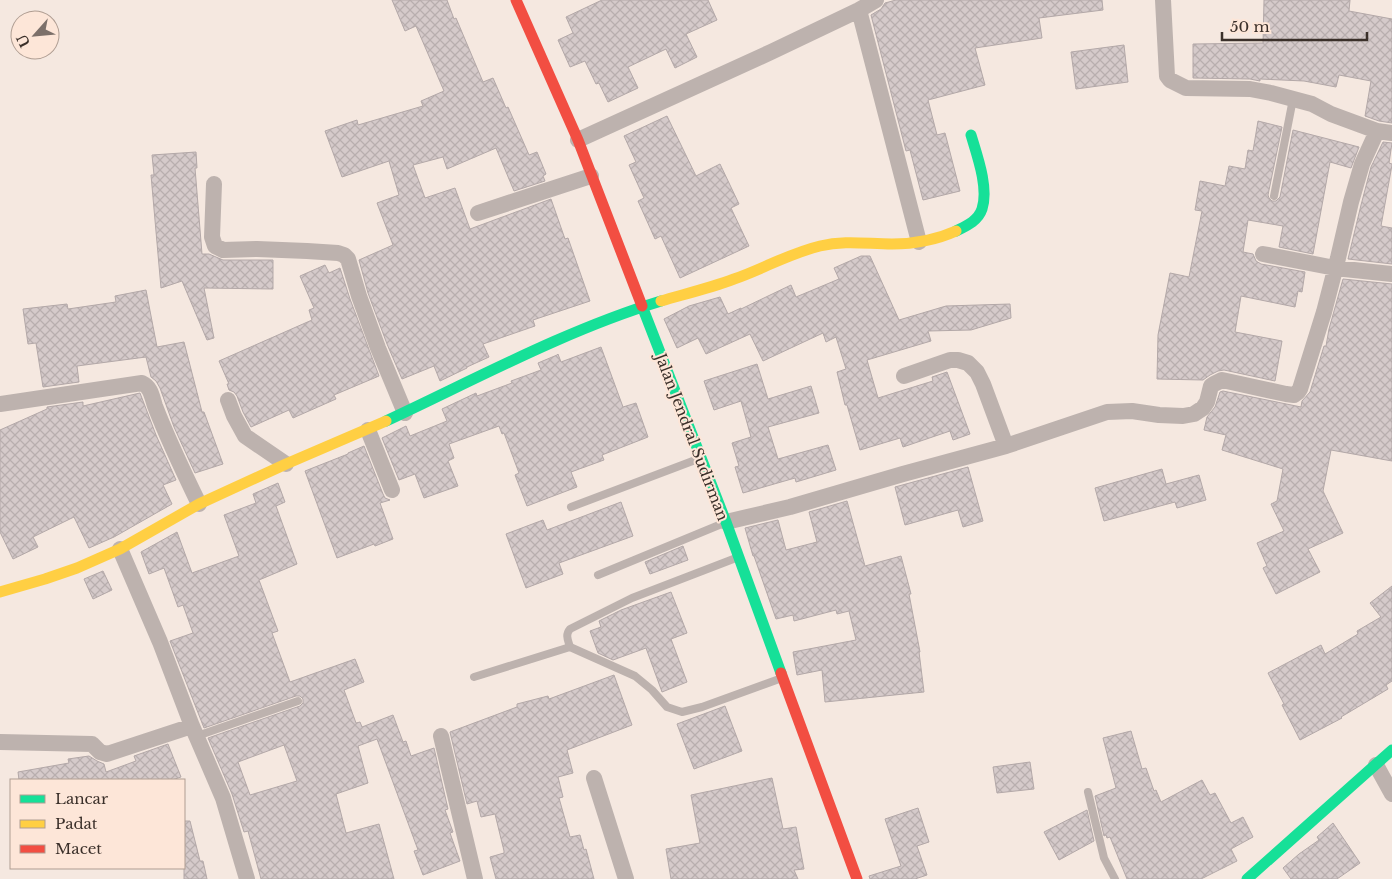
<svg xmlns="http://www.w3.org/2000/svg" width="1392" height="879" viewBox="0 0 1392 879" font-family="'Libre Baskerville',serif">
<defs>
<pattern id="building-cross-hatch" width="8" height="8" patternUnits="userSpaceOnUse" patternTransform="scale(1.25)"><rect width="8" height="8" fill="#d5caca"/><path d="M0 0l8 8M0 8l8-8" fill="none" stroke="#b8aeae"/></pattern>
</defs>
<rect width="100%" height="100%" fill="#f5e8e0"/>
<path fill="url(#building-cross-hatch)" stroke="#b3a8a8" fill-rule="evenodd" d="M 392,0 L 447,0 L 454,19 L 456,18 L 483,82 L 493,78 L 506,108 L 508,107 L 529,155 L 537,152 L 546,174 L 543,176 L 545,181 L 514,191 L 496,148 L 447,169 L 443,157 L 413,165 L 425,198 L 455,188 L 470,229 L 551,199 L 565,239 L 568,238 L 590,301 L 533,320 L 535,326 L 483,344 L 489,357 L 467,367 L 467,368 L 440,381 L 434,366 L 402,379 L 387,344 L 368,293 L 359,260 L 393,245 L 377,203 L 399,195 L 389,161 L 342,177 L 325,131 L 357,120 L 358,125 L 423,106 L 421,101 L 444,91 L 416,26 L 405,31 Z
M 602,0 L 708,0 L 717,20 L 686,34 L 697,57 L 675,68 L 666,49 L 628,67 L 638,88 L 608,102 L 599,83 L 596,84 L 585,61 L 570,67 L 558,40 L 573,33 L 566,17 Z
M 896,0 L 1102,0 L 1103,10 L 1039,18 L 1042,38 L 975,48 L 985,85 L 928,100 L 937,135 L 945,133 L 960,191 L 923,200 L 910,150 L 906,151 L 871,15 L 881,9 L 885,3 Z
M 1264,0 L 1350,0 L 1349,11 L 1392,19 L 1392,123 L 1379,121 L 1365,116 L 1371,81 L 1339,75 L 1336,87 L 1304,81 L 1260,79 L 1260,81 L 1250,79 L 1193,78 L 1193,44 L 1263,43 Z
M 1124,45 L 1128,82 L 1076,89 L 1071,52 Z
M 667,116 L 696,176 L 720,164 L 739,204 L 731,208 L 749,246 L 680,278 L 661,236 L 655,239 L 638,201 L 644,198 L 629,165 L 636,162 L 624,136 Z
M 1258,121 L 1282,127 L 1268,195 L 1269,198 L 1272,201 L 1276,201 L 1280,197 L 1293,130 L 1359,147 L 1351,168 L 1330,162 L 1313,254 L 1279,247 L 1283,226 L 1248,220 L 1243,252 L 1253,254 L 1256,261 L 1261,264 L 1305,272 L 1302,292 L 1298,291 L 1295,307 L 1241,296 L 1235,332 L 1282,341 L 1275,381 L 1224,370 L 1218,371 L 1210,375 L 1203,380 L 1157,379 L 1158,335 L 1170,273 L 1189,277 L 1202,211 L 1195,210 L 1200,181 L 1225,186 L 1229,166 L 1245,169 L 1248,150 L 1253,151 Z
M 1383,142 L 1392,143 L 1389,163 L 1392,164 L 1392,165 L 1381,226 L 1392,228 L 1392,264 L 1348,259 L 1361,205 L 1371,167 Z
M 196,152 L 197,168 L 195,168 L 202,254 L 209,254 L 223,260 L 273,260 L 273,289 L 204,288 L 214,338 L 207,340 L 182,281 L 161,288 L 151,175 L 154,175 L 152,155 Z
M 861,256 L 870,256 L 899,320 L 946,306 L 1010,304 L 1011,318 L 971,330 L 928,331 L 931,341 L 867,360 L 878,398 L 933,381 L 932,377 L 947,372 L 970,434 L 953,440 L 950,431 L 903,447 L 900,438 L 860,450 L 847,405 L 845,405 L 837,372 L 846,369 L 836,337 L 826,342 L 823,333 L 763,361 L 750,334 L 706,354 L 698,338 L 677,348 L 664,319 L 689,306 L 720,297 L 728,314 L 741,308 L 741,309 L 791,285 L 796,297 L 839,279 L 834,268 Z
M 325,265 L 329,273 L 340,268 L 350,299 L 379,376 L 334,395 L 336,399 L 293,418 L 289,410 L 251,427 L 243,412 L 237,396 L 234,392 L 229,390 L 227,384 L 229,384 L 219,361 L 312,320 L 309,310 L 314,308 L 300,276 Z
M 1343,279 L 1392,284 L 1392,461 L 1331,450 L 1323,491 L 1343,533 L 1308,549 L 1320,572 L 1276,594 L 1263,568 L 1267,566 L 1257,543 L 1284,531 L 1271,504 L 1277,501 L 1283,469 L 1222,450 L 1226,435 L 1204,430 L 1207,417 L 1215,407 L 1220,392 L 1223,391 L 1301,407 L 1302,401 L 1310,392 L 1324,346 L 1326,346 L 1329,329 Z
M 146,290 L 157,347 L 184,342 L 202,412 L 204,412 L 223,464 L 195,473 L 174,427 L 160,388 L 156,381 L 151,377 L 146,357 L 77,366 L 79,382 L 43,387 L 36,343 L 28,344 L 23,309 L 67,304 L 68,309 L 116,302 L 115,296 Z
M 601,347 L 623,407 L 636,403 L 648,437 L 602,455 L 604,460 L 571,472 L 577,487 L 527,506 L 515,475 L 519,473 L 504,433 L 502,434 L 499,426 L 449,444 L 454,458 L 448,461 L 458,486 L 424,498 L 415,474 L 399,480 L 382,438 L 406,426 L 410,436 L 447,421 L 442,409 L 476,393 L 477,396 L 512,383 L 511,381 L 541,370 L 538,363 L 557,355 L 558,354 L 561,362 Z
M 757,364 L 768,399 L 811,386 L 819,413 L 768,427 L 778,459 L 828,445 L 836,470 L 796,482 L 795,478 L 743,493 L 735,467 L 739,466 L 732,443 L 751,437 L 741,401 L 714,410 L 704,381 Z
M 140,393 L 156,435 L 176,480 L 163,485 L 172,504 L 114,537 L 89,548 L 74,517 L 33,537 L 38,547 L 13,559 L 0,532 L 0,430 L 47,409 L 47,407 L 83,402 L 83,406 Z
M 364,446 L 383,494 L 385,498 L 390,500 L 380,503 L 393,539 L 375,546 L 374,544 L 337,558 L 305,471 L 348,454 L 348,453 Z
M 968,467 L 983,521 L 963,527 L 958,510 L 905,525 L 895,487 Z
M 1162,469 L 1166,484 L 1199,475 L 1206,500 L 1177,508 L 1175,502 L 1104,521 L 1095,488 Z
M 278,483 L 285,502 L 276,506 L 297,564 L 259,580 L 278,631 L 272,633 L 290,682 L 355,659 L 364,682 L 344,690 L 356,723 L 360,722 L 362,727 L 393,715 L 403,742 L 406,741 L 411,756 L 434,748 L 448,809 L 445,810 L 453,832 L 450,833 L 460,861 L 423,875 L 414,851 L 418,850 L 377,739 L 358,746 L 368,783 L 336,794 L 346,833 L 379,824 L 394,879 L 261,879 L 248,831 L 244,832 L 232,794 L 208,738 L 300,706 L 303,703 L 303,699 L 300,696 L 296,696 L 204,728 L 170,641 L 193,633 L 183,605 L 178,607 L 164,568 L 149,574 L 141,552 L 177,532 L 192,573 L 239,556 L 224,515 L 256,503 L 253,494 ZM 284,745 L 297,781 L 250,795 L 238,762 Z
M 847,501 L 865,566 L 901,556 L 911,594 L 909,594 L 920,652 L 919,652 L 924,692 L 825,702 L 822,670 L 797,675 L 793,652 L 856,640 L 849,611 L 837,614 L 836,610 L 794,621 L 793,615 L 776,619 L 754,556 L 753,556 L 745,528 L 778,520 L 786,550 L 817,542 L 809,512 Z
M 621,502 L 633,536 L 559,563 L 563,574 L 526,588 L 506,534 L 543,520 L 547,530 Z
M 683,546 L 688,560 L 650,574 L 645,562 Z
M 103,571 L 112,590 L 93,599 L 84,579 Z
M 1392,586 L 1392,681 L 1386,685 L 1388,689 L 1341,717 L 1342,718 L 1300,740 L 1282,705 L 1284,704 L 1268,673 L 1321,645 L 1325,654 L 1358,634 L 1357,631 L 1381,617 L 1370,603 Z
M 671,592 L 687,633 L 671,639 L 687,682 L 662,692 L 646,648 L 613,660 L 598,653 L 590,631 L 601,627 L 599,621 L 621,610 Z
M 614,675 L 632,725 L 567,750 L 573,773 L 558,777 L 563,797 L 559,798 L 570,837 L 580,835 L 584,850 L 586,849 L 594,879 L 496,879 L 490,857 L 504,853 L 504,851 L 495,814 L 481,817 L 477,801 L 467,804 L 450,732 L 517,707 L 517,704 L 548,696 L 549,699 Z
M 725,706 L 742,751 L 694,769 L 677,724 Z
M 1131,731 L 1142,769 L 1146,768 L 1154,791 L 1156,790 L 1161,802 L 1202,780 L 1210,795 L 1215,793 L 1231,823 L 1243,817 L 1253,837 L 1231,849 L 1237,861 L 1201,879 L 1127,879 L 1110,837 L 1107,838 L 1106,835 L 1104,836 L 1095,796 L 1116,788 L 1103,738 Z
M 168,744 L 181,777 L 172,780 L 19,780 L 18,772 L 69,763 L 68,759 L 89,756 L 97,761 L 104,764 L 106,772 L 136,761 L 134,756 Z
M 1030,762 L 1034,789 L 997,793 L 993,767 Z
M 772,778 L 783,829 L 796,827 L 804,869 L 794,870 L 798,879 L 671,879 L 666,849 L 700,843 L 691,795 Z
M 918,808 L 929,842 L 917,846 L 927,875 L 915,879 L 870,879 L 869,876 L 901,866 L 885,819 Z
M 1087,810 L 1094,841 L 1059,860 L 1044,832 Z
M 184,821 L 190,821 L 200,861 L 203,861 L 207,879 L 184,879 Z
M 1333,823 L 1360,863 L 1337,879 L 1291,879 L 1283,868 L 1299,854 L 1319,840 L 1317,837 Z"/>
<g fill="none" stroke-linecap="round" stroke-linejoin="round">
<path stroke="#bdb2ae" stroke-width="8" d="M 1274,196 L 1293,99
M 571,507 L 698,459
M 598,575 L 724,523
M 570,647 C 568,640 565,635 570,629 L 632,598 L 736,558
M 474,677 L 570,647 L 635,676 L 652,690 L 667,707 L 682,712 L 702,707 L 782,678
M 197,736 L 298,701
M 1088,792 L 1104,858 L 1115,879"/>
<path stroke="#bdb2ae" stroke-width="16" d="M 1163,0 L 1167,76 L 1170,80 L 1186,88 L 1250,89 L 1271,93 L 1312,104 L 1331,114 L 1377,131
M 859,10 L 919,242
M 578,140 L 771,52 L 859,10 L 876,0
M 214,184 L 212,237 L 215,246 L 223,250 L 257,249 L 307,251 L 338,253 L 344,255 L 348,259 L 359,296 L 378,348 L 405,413
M 478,213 L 591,176
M 1263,254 L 1335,268 L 1392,274
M 904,376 L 950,360 L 958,360 L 968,363 L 977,372 L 983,384 L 1006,446
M 228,400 L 234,416 L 245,436 L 286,464
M 0,404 L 142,383 C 151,387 152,397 155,406 C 168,440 183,471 199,504
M 368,430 L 392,490
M 726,522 L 790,507 L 903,474 L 1006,446 L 1107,412 L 1132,411 L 1159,415 L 1183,416 L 1194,414 L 1203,408 L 1207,402 L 1211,386 L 1214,384 L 1222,380 L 1286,394 L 1294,395 L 1298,392 L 1300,389 L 1324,312 L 1338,258 L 1351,202 L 1362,164 L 1377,131 L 1392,133
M 120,549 L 160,642 L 192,726 L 223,798 L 247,879
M 441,736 L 475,879
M 0,742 L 92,744 L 100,752 L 107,754 L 192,726
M 1376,765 L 1392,794
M 594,778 L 626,879"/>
<path stroke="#16e098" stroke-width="11" d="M 956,231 C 966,226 978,221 982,209 C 989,188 977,155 971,135
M 642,306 L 726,522 L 781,673
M 386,421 C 476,379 566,330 661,301
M 1247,879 L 1392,750"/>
<path stroke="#ffcf43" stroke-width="11" d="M 661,301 C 685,294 710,288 734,279 C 763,269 790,253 820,246 C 845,240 867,244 892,244 C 913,244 936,240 956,231
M 0,592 L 45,579 L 77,568 L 120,549 L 199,504 L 286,464 L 386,421"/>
<path stroke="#f24e42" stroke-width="11" d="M 516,0 L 578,140 L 642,306
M 781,673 L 857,879"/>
</g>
<g text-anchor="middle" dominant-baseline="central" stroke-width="4" stroke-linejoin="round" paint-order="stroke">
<g font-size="15" fill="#3b302a" stroke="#fde6d8">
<text transform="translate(692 437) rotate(69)">Jalan Jendral Sudirman</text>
</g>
</g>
<rect x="10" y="779" width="175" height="90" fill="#fde6d8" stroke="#af9d92"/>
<rect x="20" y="795" width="25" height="8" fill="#16e098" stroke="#af9d92"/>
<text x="55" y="804" font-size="15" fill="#3b302a">Lancar</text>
<rect x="20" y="820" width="25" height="8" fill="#ffcf43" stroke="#af9d92"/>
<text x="55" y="829" font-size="15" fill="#3b302a">Padat</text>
<rect x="20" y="845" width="25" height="8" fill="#f24e42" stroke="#af9d92"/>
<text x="55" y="854" font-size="15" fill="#3b302a">Macet</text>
<g transform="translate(35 35) rotate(243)"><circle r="24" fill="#fde6d8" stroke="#af9d92"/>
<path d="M0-4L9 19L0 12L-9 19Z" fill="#7c706a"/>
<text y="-8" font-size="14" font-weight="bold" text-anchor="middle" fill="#3b302a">U</text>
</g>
<path d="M1222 32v8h145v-8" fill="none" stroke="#3b302a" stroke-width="2.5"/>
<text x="1230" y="32" font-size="15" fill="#3b302a" stroke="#fde6d8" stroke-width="4" paint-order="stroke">50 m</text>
</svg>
